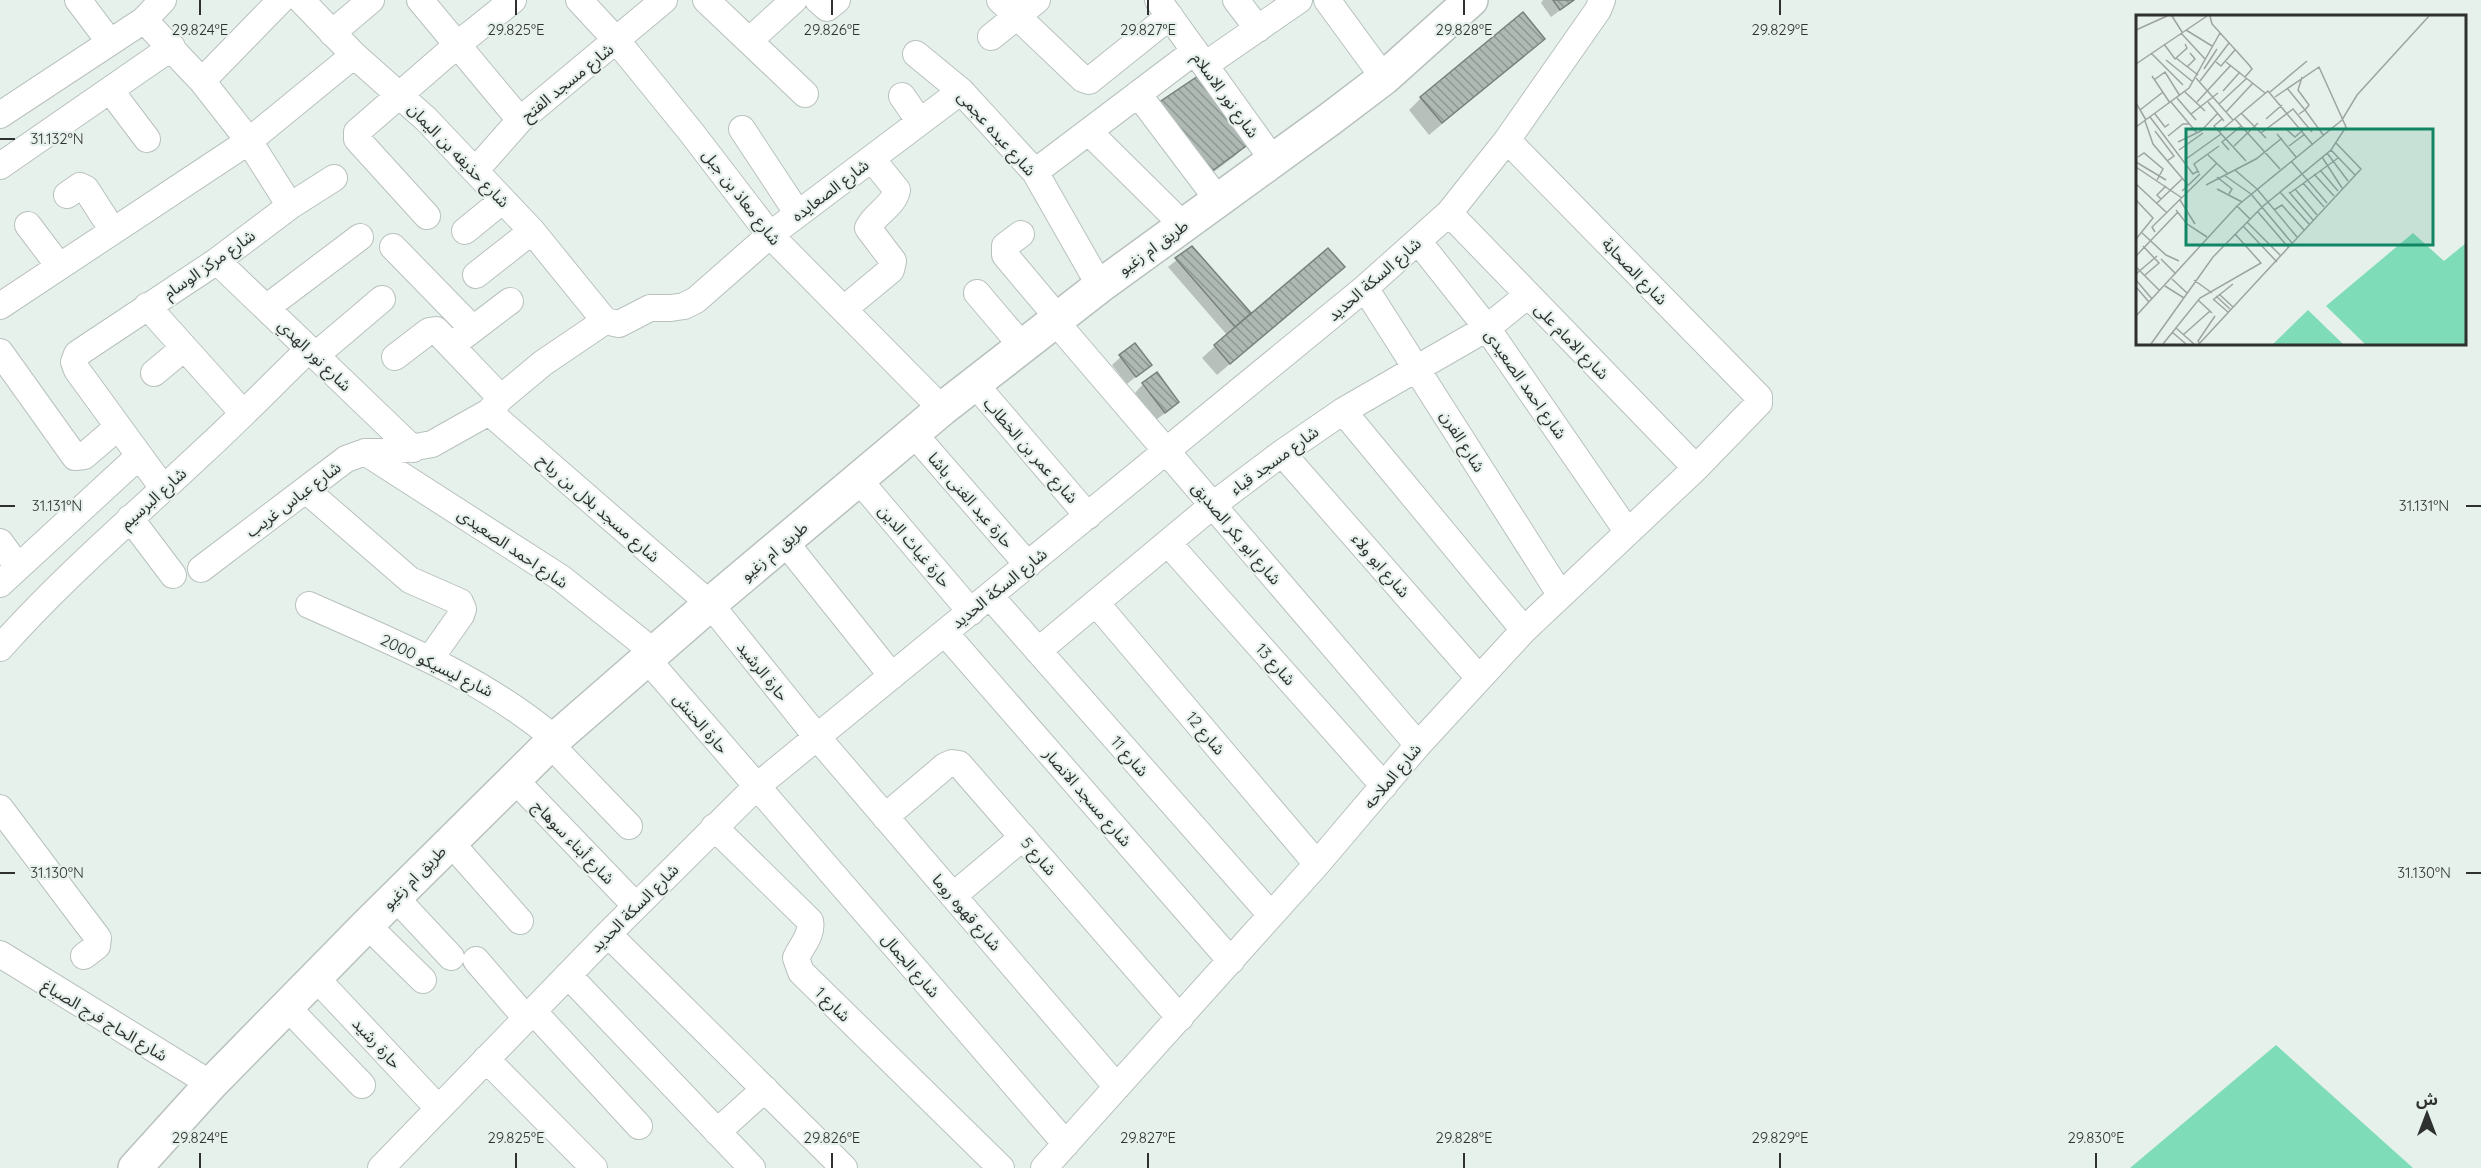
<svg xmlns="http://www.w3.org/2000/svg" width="2481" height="1168" viewBox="0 0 2481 1168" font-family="Quicksand,'Noto Sans Arabic',sans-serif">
<defs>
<pattern id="building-back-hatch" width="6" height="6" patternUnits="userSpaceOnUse" patternTransform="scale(1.5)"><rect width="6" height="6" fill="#afb9b4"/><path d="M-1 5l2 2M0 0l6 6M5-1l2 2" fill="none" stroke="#8f9793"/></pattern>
</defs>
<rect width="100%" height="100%" fill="#e7f1ec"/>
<path fill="#7fdcb9" d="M 2276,1045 L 2413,1168 L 2130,1168 Z"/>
<path fill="#0003" d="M 1543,0 L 1574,0 L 1551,17 L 1541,3 Z
M 1543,39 L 1429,135 L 1409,110 L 1421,98 Z
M 1147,116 L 1248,143 L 1235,156 L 1195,186 Z
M 1192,248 L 1244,321 L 1330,279 L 1217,375 L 1202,358 L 1227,335 L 1168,267 Z
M 1134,345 L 1150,365 L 1127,384 L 1112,365 Z
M 1143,384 L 1169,410 L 1156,420 L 1135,393 Z"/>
<path fill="url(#building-back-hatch)" stroke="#78817d" stroke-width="1.5" d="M 1553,0 L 1574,0 L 1560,10 Z
M 1523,12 L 1545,39 L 1442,123 L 1420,97 Z
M 1201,74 L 1250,143 L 1208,174 L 1158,103 Z
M 1192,246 L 1251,313 L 1235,327 L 1175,258 Z
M 1328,248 L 1345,267 L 1230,364 L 1214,345 Z
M 1135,343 L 1152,365 L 1136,377 L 1119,355 Z
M 1157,372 L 1179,402 L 1165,413 L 1142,383 Z"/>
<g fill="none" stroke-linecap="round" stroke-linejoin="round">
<defs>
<path id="street" d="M 78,0 L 109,41
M 301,0 L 354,55 L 426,119 L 532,231 L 605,321
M 420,0 L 520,120
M 579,0 L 617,41 L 691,132 L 770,235 L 942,409
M 706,0 L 805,94
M 818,0 L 827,8 L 837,0
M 1000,0 L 1083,79 L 1089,81 L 1170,16
M 1158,0 L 1273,160
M 1236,0 L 1258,29
M 1327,0 L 1384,78
M 144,20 L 202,81 L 249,141 L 290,206
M 332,33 L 371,0
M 991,37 L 1037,0
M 749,41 L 794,0
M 916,54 L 961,91 L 1035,172 L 1100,286
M 1205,65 L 1299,0
M 202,81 L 281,0
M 110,90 L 147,139
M 1138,94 L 1218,200
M 902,96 L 920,122
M 0,115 L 144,20 L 163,0
M 742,129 L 798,214
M 1089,132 L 1183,225
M 0,166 L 172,47
M 475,171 L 520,120 L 664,0
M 1035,172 L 1195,51
M 67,195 L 80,186 L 86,189 L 113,231
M 1449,213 L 1696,468
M 427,216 L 357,139 L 357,132 L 457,45 L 513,0
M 28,225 L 59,266
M 465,231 L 503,200
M 1021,234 L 1005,246 L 1005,255 L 1058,318
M 1418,241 L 1487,328 L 1627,531
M 393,247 L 473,329
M 217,261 L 413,449
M 476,275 L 532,231
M 1365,288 L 1560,594
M 977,293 L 1022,346
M 0,306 L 249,141 L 354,55
M 147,306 L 243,413
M 266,308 L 360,237
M 844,309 L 891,270 L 893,261 L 868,228 C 874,214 894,206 897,190 L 872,159
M 605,321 L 619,324 L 650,308 L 671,308 L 684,306 L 696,300 L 770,235 L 961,91
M 1055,321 L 1418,745
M 460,339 L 510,301
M 0,352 L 75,457 L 84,456 L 118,427
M 316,355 L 382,299
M 395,357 L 429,331 L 436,330 L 501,398
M 154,373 L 184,348
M 974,383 L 1088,516
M 1343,411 L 1524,630
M 489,412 L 710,604 L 817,737 L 1117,1087
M 914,434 L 1028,565
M 365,452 L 561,578 L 655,653
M 1282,453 L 1479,678
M 859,480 L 971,612
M 163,488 L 77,370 L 74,362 L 77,354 L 217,261 L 290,206 L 334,178
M 306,490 L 410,580 L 460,602 L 463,609 L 461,615 L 430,659
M 130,518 L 173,575
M 0,542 L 18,567
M 785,542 L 892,676
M 1168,543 L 1384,786
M 201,569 L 346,459 L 365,452 L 389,452 L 432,444 L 489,412 L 501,398 L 543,363 L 605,321
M 0,584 L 139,456
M 990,596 L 1271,915
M 1096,603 L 1317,864
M 309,605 C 396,644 482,677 555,739
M 945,633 L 1231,961
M 0,648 C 63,577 135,516 204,451 C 240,418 274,383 309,349
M 1038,651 L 1213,505 L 1282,453 L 1343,411 L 1487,328 L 1528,295
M 647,659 L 1066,1144
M 550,744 L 629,826
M 513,778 L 636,906
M 0,808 L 98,938 L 97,946 L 84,956
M 885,817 L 945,766 L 952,763 L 959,764 L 1180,1018
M 714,827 L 810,921 C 813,935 801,946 796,958 L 801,972 L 1001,1168
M 450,842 L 520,921
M 953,896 L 1023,837
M 395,897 L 451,957
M 367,925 L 423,980
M 608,934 L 844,1168
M 0,954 L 211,1084
M 476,960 L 526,1018
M 568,975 L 752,1168
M 316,978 L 438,1108
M 287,1007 L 362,1085
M 533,1011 L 639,1126
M 486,1059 L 594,1168
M 717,1132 L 765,1089
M 381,1168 L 608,934 L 756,787 L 1365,288 L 1449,213 L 1507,140 L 1598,10 L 1602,0
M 1044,1168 L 1317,864 L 1418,745 L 1524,630 L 1696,468 L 1759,403 L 1759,397 L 1507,140"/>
<path id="primary" d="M 135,1168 L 211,1084 L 367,925 L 555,739 L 710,604 L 942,409 L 1100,286 L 1330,119 L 1384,78 L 1471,0"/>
</defs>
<use href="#street" stroke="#b8c1bd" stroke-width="28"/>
<use href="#primary" stroke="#b8c1bd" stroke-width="36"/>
<use href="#street" stroke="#fff" stroke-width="26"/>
<use href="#primary" stroke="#fff" stroke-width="33"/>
</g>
<path fill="none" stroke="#2e3130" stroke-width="2" d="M 200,0 L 200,15M 516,0 L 516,15M 832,0 L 832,15M 1148,0 L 1148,15M 1464,0 L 1464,15M 1780,0 L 1780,15M 0,139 L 15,139M 0,506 L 15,506M 2466,506 L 2481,506M 0,873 L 15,873M 2466,873 L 2481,873M 200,1153 L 200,1168M 516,1153 L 516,1168M 832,1153 L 832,1168M 1148,1153 L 1148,1168M 1464,1153 L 1464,1168M 1780,1153 L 1780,1168M 2096,1153 L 2096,1168"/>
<g text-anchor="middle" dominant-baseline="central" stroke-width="4.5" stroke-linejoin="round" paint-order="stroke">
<g font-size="16" fill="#2e3130" stroke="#e7f1ec">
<text transform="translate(567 82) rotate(-39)">شارع مسجد الفتح</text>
<text transform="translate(1226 95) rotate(54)">شارع نور الاسلام</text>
<text transform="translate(997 133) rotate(48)">شارع عبده عجمى</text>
<text transform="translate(459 155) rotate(46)">شارع حذيفه بن اليمان</text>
<text transform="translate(830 190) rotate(-37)">شارع الصعايده</text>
<text transform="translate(742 197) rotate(52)">شارع معاذ بن جبل</text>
<text transform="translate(1153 247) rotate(-36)">طريق ام زغيو</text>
<text transform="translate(209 264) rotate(-35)">شارع مركز الوسام</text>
<text transform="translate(1635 271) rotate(46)">شارع الصحابة</text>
<text transform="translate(1374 279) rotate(-41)">شارع السكة الحديد</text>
<text transform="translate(1572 341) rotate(46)">شارع الامام على</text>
<text transform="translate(315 355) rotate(44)">شارع نور الهدي</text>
<text transform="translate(1526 384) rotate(55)">شارع احمد الصعيدى</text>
<text transform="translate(1463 441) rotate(58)">شارع الفرن</text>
<text transform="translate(1031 450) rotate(49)">شارع عمر بن الخطاب</text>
<text transform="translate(1274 460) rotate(-36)">شارع مسجد قباء</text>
<text transform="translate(153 498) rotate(-42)">شارع البرسيم</text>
<text transform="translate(293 499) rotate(-37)">شارع عباس غريب</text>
<text transform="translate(971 500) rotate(49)">حارة عبد الغنى باشا</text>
<text transform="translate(599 508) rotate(41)">شارع مسجد بلال بن رباح</text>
<text transform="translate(1237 533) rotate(50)">شارع ابو بكر الصديق</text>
<text transform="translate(915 546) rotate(50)">حارة غياث الدين</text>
<text transform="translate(513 548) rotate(34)">شارع احمد الصعيدى</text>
<text transform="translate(774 551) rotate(-40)">طريق ام زغيو</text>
<text transform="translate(1381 565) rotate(49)">شارع ابو ولاء</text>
<text transform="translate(999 588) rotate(-39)">شارع السكة الحديد</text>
<text transform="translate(1276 664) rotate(48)">شارع 13</text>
<text transform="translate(437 665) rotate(26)">شارع ليسيكو 2000</text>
<text transform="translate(763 671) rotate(51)">حارة الرشيد</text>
<text transform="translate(701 723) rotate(49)">حارة الحنش</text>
<text transform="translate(1206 733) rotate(50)">شارع 12</text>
<text transform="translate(1130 756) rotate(49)">شارع 11</text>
<text transform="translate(1392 776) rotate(-50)">شارع الملاحه</text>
<text transform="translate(1088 797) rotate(49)">شارع مسجد الانصار</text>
<text transform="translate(574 842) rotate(46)">شارع أبناء سوهاج</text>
<text transform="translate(1039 856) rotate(49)">شارع 5</text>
<text transform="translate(414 877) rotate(-45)">طريق ام زغيو</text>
<text transform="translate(634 908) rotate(-45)">شارع السكة الحديد</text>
<text transform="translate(967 912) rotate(49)">شارع قهوه روما</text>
<text transform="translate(911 965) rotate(49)">شارع الجمال</text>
<text transform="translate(833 1004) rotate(44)">شارع 1</text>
<text transform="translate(105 1020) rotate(31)">شارع الحاج فرج الصباغ</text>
<text transform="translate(377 1043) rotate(47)">حارة رشيد</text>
</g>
</g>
<g transform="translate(2136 15)">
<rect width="330" height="330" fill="#e7f1ec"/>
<path d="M 277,218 L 308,246 L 330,228 L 330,329 L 229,329 L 190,291 ZM 172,295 L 207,329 L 137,329 Z" fill="#7fdcb9"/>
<path fill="none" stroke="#9da4a1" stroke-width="1.5" d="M 36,1 L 46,17M 74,1 L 76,9 L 114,51 L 116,54 L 109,62M 0,15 L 31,1M 50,15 L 76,31M 45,18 L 69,44M 28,29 L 39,44 L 51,33 L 49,29M 15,38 L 47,70M 40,43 L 62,60M 30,45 L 57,67M 80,47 L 85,51 L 99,35M 90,47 L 129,78M 0,49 L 71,1M 51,52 L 59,44 L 54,38M 68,54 L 81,34M 16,61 L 34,88M 166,62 L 162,75 L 173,90 L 169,95M 60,63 L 97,105M 18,65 L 29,57 L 44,81M 64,66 L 93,28M 151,73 L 169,95M 87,76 L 104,57M 49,77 L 69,96M 134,77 L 171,46M 41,83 L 60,105M 35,87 L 61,118M 61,87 L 95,50M 72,87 L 88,106M 0,88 L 10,105M 83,89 L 111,63M 4,95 L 27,77M 90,97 L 117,68M 105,98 L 130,123M 19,99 L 29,112 L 33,109M 55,99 L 82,78M 163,99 L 169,95 L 188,121M 14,102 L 57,159 L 62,156M 86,104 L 78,111 L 110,146M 99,104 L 144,154M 130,104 L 146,90M 9,106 L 17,129 L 52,170M 0,112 L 53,73 L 84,18M 149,113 L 159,122 L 167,115M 19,116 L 38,141 L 31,146M 83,117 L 132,76 L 177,130M 125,118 L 157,94 L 176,117M 141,119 L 160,142M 32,121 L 47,109 L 54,109M 42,127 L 65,116 L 81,99M 98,131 L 122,108M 153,131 L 169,119M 43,135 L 67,118M 93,135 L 86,127 L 105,111M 195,135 L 219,160M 191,138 L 212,166M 72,140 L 91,158M 2,142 L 8,138 L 27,154 L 21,165M 186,142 L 206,173M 50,144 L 85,119M 155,146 L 191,188M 0,147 L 30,165M 0,152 L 46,183M 99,155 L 121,174 L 161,222M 184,155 L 202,176M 63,158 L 58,149 L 83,131M 178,159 L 198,181M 88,160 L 115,179M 81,162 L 96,174 L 93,179M 167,168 L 188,192M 0,169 L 30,197M 70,170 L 120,144 L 146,123M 81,174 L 106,187M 159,174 L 181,200M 46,176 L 64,159M 144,177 L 173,209M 153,177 L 177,205M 154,178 L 202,143M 115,179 L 156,228M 25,184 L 21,180 L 30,171M 0,185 L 17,203 L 0,224M 44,185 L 59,209M 21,188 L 47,163M 101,191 L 114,204M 40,195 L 51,209 L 71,222M 138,195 L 146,190 L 168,215M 121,196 L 152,232M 111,207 L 145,241M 107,211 L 141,247M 5,217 L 30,240 L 43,246M 19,217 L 16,212 L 81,148M 7,231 L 23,248 L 9,260M 0,241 L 42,197M 25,244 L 40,259M 0,252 L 24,276M 0,259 L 21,241M 36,264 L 51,278M 0,265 L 16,284M 58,265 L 76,278M 29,271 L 48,283M 0,272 L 13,287M 83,279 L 97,292M 80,281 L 94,294M 77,284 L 92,297M 62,285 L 76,298M 77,285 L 97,269M 0,301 L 101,191 L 206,105 L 221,80 L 293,1M 40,313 L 58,329M 36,317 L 50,329M 47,320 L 74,296M 15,329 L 77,242 L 126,192 L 195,135 L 210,112 L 183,52 L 139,82M 27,329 L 64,283 L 125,248 L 99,219M 63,329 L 225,154 L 200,128M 64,329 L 62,326 L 79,301"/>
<path fill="#128564" fill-opacity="0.15" stroke="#128564" stroke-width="3" d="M 50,114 L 297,114 L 297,230 L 50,230 Z"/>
<rect width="330" height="330" fill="none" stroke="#2e3130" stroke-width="3"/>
</g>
<g font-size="15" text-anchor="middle" fill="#2e3130" stroke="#e7f1ec" stroke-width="4.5" stroke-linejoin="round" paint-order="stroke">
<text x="200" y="35">29.824°E</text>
<text x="516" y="35">29.825°E</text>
<text x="832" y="35">29.826°E</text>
<text x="1148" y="35">29.827°E</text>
<text x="1464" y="35">29.828°E</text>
<text x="1780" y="35">29.829°E</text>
<text x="57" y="144">31.132°N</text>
<text x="57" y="511">31.131°N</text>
<text x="2424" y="511">31.131°N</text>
<text x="57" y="878">31.130°N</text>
<text x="2424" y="878">31.130°N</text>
<text x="200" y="1143">29.824°E</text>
<text x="516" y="1143">29.825°E</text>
<text x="832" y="1143">29.826°E</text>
<text x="1148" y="1143">29.827°E</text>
<text x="1464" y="1143">29.828°E</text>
<text x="1780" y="1143">29.829°E</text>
<text x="2096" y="1143">29.830°E</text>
</g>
<g transform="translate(2427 1114)" stroke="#e7f1ec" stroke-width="4.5" paint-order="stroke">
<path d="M0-4.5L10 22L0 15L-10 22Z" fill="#2e3130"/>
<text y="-9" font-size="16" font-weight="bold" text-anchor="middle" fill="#2e3130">ش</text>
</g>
</svg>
